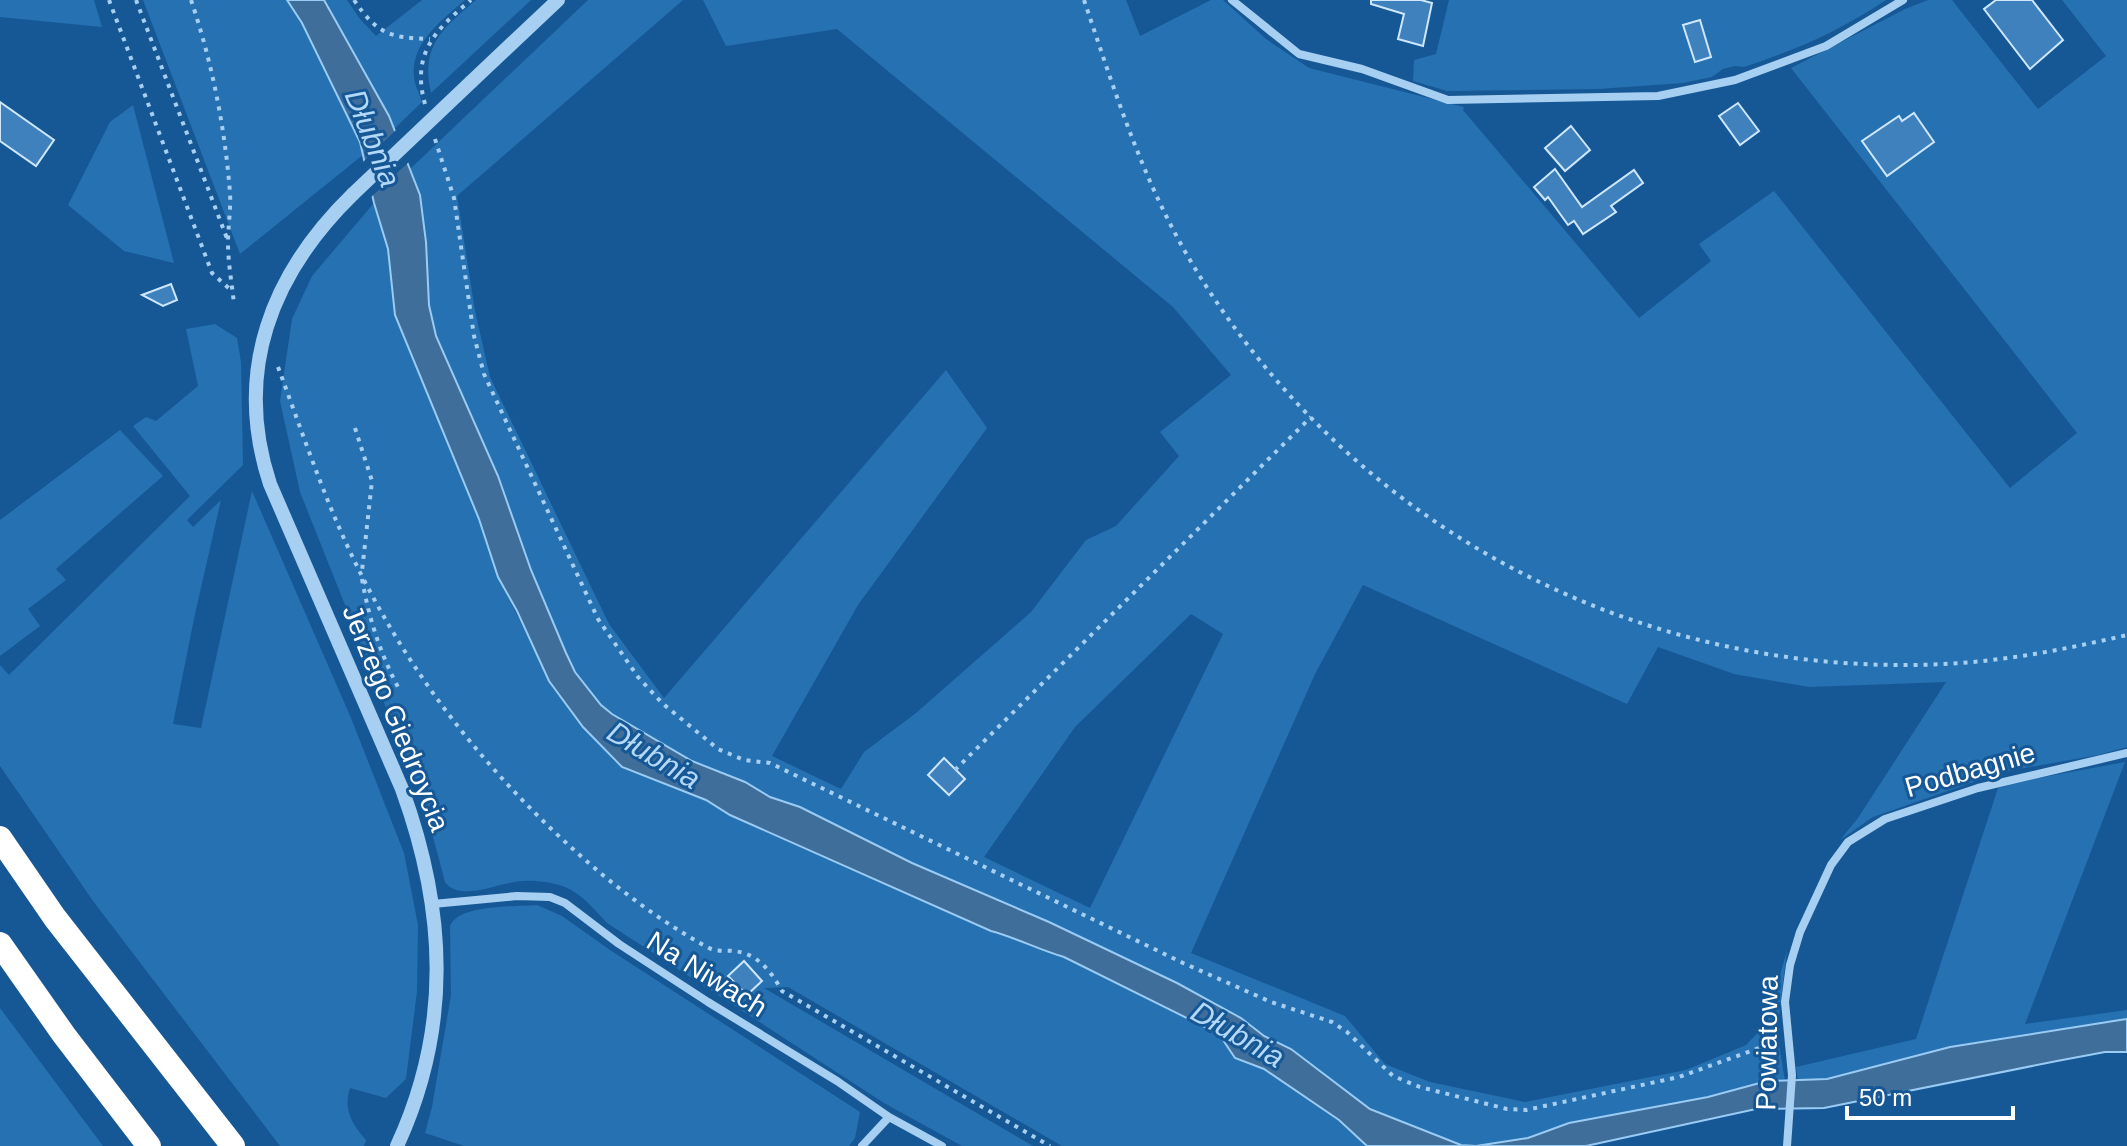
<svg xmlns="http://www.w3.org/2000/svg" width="2127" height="1146" viewBox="0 0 2127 1146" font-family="Arial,sans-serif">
<rect width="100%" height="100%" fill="#165895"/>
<path fill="#2671b1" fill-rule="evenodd" d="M 0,0 L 94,0 L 102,27 L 0,17 Z
M 143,0 L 287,0 L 302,23 L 360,142 L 364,154 L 240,254 Z
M 324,0 L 347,0 L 360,19 L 376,36 L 422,0 L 465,0 C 442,20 410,43 414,78 C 415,86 420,95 422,102 L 394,129 Z
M 476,0 L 531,0 L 431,93 C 420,46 443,28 476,0 Z
M 588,0 L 683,0 L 457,196 L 475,311 L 490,377 L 609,624 L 664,698 L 946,370 L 987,428 L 858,605 L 772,756 L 841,789 L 864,752 L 916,713 L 1031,612 L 1086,540 L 1116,526 L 1179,456 L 1160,432 L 1231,375 L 1173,307 L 837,29 L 726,46 L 703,0 L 1126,0 L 1140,36 L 1211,0 L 1223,0 L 1266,39 L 1309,68 L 1464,107 L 1463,110 L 1639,318 L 1711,261 L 1699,244 L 1774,191 L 2010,488 L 2077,433 L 1791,68 L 1905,9 L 1928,0 L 1952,0 L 2038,109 L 2106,56 L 2062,0 L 2127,0 L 2127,747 L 2098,755 L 2002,772 L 1873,817 L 1840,840 L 1858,818 L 1946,682 L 1809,687 L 1734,674 L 1658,647 L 1627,704 L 1363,585 L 1315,674 L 1191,953 L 1345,1016 L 1385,1064 L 1430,1082 L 1525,1102 L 1686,1070 L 1746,1045 L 1767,1023 L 1787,950 L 1777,1032 L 1785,1081 L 1767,1081 L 1708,1097 L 1569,1123 L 1528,1138 L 1476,1146 L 1454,1143 L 1364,1105 L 1291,1049 L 1264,1036 L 1216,1003 L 1177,983 L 1049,922 L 912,863 L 800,807 L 771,797 L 745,782 L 692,761 L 612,715 C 551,662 527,549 498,476 C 479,429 452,384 436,336 C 426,308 428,276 426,246 C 424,219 420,194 410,169 ZM 1191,614 L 1223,634 L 1090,908 L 984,857 L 1075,727 Z
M 1449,0 L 1886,0 C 1838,32 1798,49 1744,67 L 1735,66 L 1723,69 L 1712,77 L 1683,83 L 1598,89 L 1447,91 L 1413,81 L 1414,60 L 1436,54 Z
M 133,105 L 174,263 L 124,251 L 68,205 L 110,122 Z
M 374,203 L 388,249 L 395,315 L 479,519 L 507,595 L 554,690 L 614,761 L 622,767 L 705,800 L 730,815 L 991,931 C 1017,938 1039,950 1064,957 L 1219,1034 L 1235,1058 L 1264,1069 L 1339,1120 L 1367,1146 L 1062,1146 L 788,987 L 764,988 L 1033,1146 L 962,1146 L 884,1103 L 607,923 C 595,910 582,894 565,887 C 552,882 535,880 522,881 C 499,882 460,903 445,882 L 424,803 L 300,492 L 280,401 L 292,319 L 312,276 Z
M 215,324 L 237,338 L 241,362 L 243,465 L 187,520 L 193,527 L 221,500 L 195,614 L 173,724 L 201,728 L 252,491 L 351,718 L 404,853 L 418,925 L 417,991 L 406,1079 L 386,1098 L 350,1088 C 343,1110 352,1124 366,1140 L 364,1146 L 280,1146 L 93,901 L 0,766 L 0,665 L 9,675 L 190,496 L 133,426 L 146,417 L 156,421 L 198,386 L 186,329 Z
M 120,430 L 163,476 L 56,569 L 66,580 L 28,609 L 40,626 L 0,656 L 0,520 Z
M 2125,762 L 2025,1024 L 2127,1010 L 2127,1019 L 1950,1047 L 1827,1079 L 1798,1081 L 1796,1067 L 1916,1039 L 1998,788 L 2038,778 Z
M 537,905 L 562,916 L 610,950 L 860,1112 L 855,1138 L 849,1146 L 464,1146 L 425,1133 L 432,1107 L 451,995 L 450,926 C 459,904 515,907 537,905 Z
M 0,1008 L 103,1146 L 0,1146 Z"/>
<path fill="#406e9a" stroke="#99cbf4" stroke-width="2" d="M 287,0 L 324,0 L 389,116 L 420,195 L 426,242 L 429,305 L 436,336 L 498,476 L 531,570 L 566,653 L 575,672 L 601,705 L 612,714 L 692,761 L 745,782 L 770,797 L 800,807 L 912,863 L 1049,922 L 1177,983 L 1241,1018 L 1264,1036 L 1291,1049 L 1370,1109 L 1461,1145 L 1476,1146 L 1528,1138 L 1569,1123 L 1708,1097 L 1767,1081 L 1827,1079 L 1950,1047 L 2120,1020 L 2127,1019 L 2127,1052 L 2105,1052 L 2057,1061 L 1824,1108 L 1756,1109 L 1586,1146 L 1367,1146 L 1339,1120 L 1264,1069 L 1235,1058 L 1219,1034 L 1064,957 C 1039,950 1017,938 991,931 L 730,815 L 706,800 L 622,767 L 583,727 L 549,681 L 517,611 L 498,577 L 479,519 L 395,315 L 388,249 L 374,203 L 360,142 L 302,23 Z"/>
<path fill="#165895" d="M 398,128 L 411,160 L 369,199 L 362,163 Z"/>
<path fill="#3f81bc" stroke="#cee7fc" stroke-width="2" d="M 1371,0 L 1421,0 L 1432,3 L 1423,46 L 1398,39 L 1404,14 L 1371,4 Z
M 1996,0 L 2032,0 L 2063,40 L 2030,69 L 1984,9 Z
M 1700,20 L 1711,57 L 1695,62 L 1683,25 Z
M 0,102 L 54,140 L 36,166 L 0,141 Z
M 1738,103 L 1759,131 L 1740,145 L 1719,116 Z
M 1914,113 L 1934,142 L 1887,176 L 1862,141 L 1899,116 L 1902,121 Z
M 1571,126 L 1590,150 L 1565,171 L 1545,148 Z
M 1555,169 L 1582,207 L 1634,170 L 1643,183 L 1611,206 L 1616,212 L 1583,234 L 1574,221 L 1568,225 L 1548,197 L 1545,200 L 1534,187 Z
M 171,284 L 177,300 L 163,306 L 142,295 Z
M 944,758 L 965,779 L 949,795 L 928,775 Z
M 744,961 L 762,981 L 747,995 L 728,976 Z"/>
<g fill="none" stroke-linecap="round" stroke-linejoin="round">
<path stroke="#a7cff1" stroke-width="4" stroke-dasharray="4 6" stroke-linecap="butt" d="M 109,0 L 212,273 L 233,292
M 136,0 L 228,241
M 191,0 C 212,62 225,128 230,193 C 231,210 228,226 228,243 C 228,263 232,284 234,304
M 354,0 C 377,34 390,38 430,39
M 1084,0 C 1114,89 1142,179 1190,260 C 1347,526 1637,679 1944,664 C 2006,661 2067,649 2127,635
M 425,104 C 411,54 435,30 471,0
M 435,139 L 454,198 L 474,336 L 484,374 L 598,619 L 638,677 L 662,703 L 718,749 L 744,760 L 770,763 L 1183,963 L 1271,1002 L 1332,1022 L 1347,1032 L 1393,1076 L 1420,1087 L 1507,1109 L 1526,1110 L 1679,1077 L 1773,1043
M 278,367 C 300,426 320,486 346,543 C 406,674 494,784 604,876 C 637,903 672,928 709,948 C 716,952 725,950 733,951 C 757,953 771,971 782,991 L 1050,1146
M 355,428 L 372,481 L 362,571
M 362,579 C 369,619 380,653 399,689
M 955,770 L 1311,417"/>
<path stroke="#a7cff1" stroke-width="8" d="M 1232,0 L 1299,54 L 1362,69 L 1448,100 L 1658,96 L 1735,80 L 1826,46 L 1903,0
M 433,904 L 517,896 L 550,897 L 565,903 L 619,944 L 708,1002 L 837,1081 L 889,1117 L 942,1146
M 862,1146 L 889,1117
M 1787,1146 L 1792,1075 L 1785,1002 L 1790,965 L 1800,932 L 1831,865 L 1848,842 L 1885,819 L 1978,788 L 2127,753"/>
<path stroke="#a7cff1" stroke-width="14" d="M 471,82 L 558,0
M 353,194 C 271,274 233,372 270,484 L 402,789 C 446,910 452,1027 397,1146"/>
<path stroke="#fff" stroke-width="24" d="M 0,838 L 55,918 L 233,1146
M 0,944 L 64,1035 L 149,1146"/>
<path stroke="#a7cff1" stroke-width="14" d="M 353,194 L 471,82"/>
</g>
<g text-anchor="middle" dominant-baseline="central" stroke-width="6" stroke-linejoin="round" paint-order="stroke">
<g font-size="28" fill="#fff" stroke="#165895">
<text transform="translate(396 718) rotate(68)">Jerzego Giedroycia</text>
<text transform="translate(1970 770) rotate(-16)">Podbagnie</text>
<text transform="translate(707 974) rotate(32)">Na Niwach</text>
<text transform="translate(1767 1043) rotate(-89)">Powiatowa</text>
</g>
<g font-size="30" font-style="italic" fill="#b3d8f8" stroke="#165895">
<text transform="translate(373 138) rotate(68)">Dłubnia</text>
<text transform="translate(654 755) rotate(31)">Dłubnia</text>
<text transform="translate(1238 1034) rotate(30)">Dłubnia</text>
</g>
</g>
<path d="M1847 1106v12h166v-12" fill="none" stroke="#ffffff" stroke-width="4"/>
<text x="1859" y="1106" font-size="24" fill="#ffffff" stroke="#165895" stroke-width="6" paint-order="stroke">50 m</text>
</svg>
